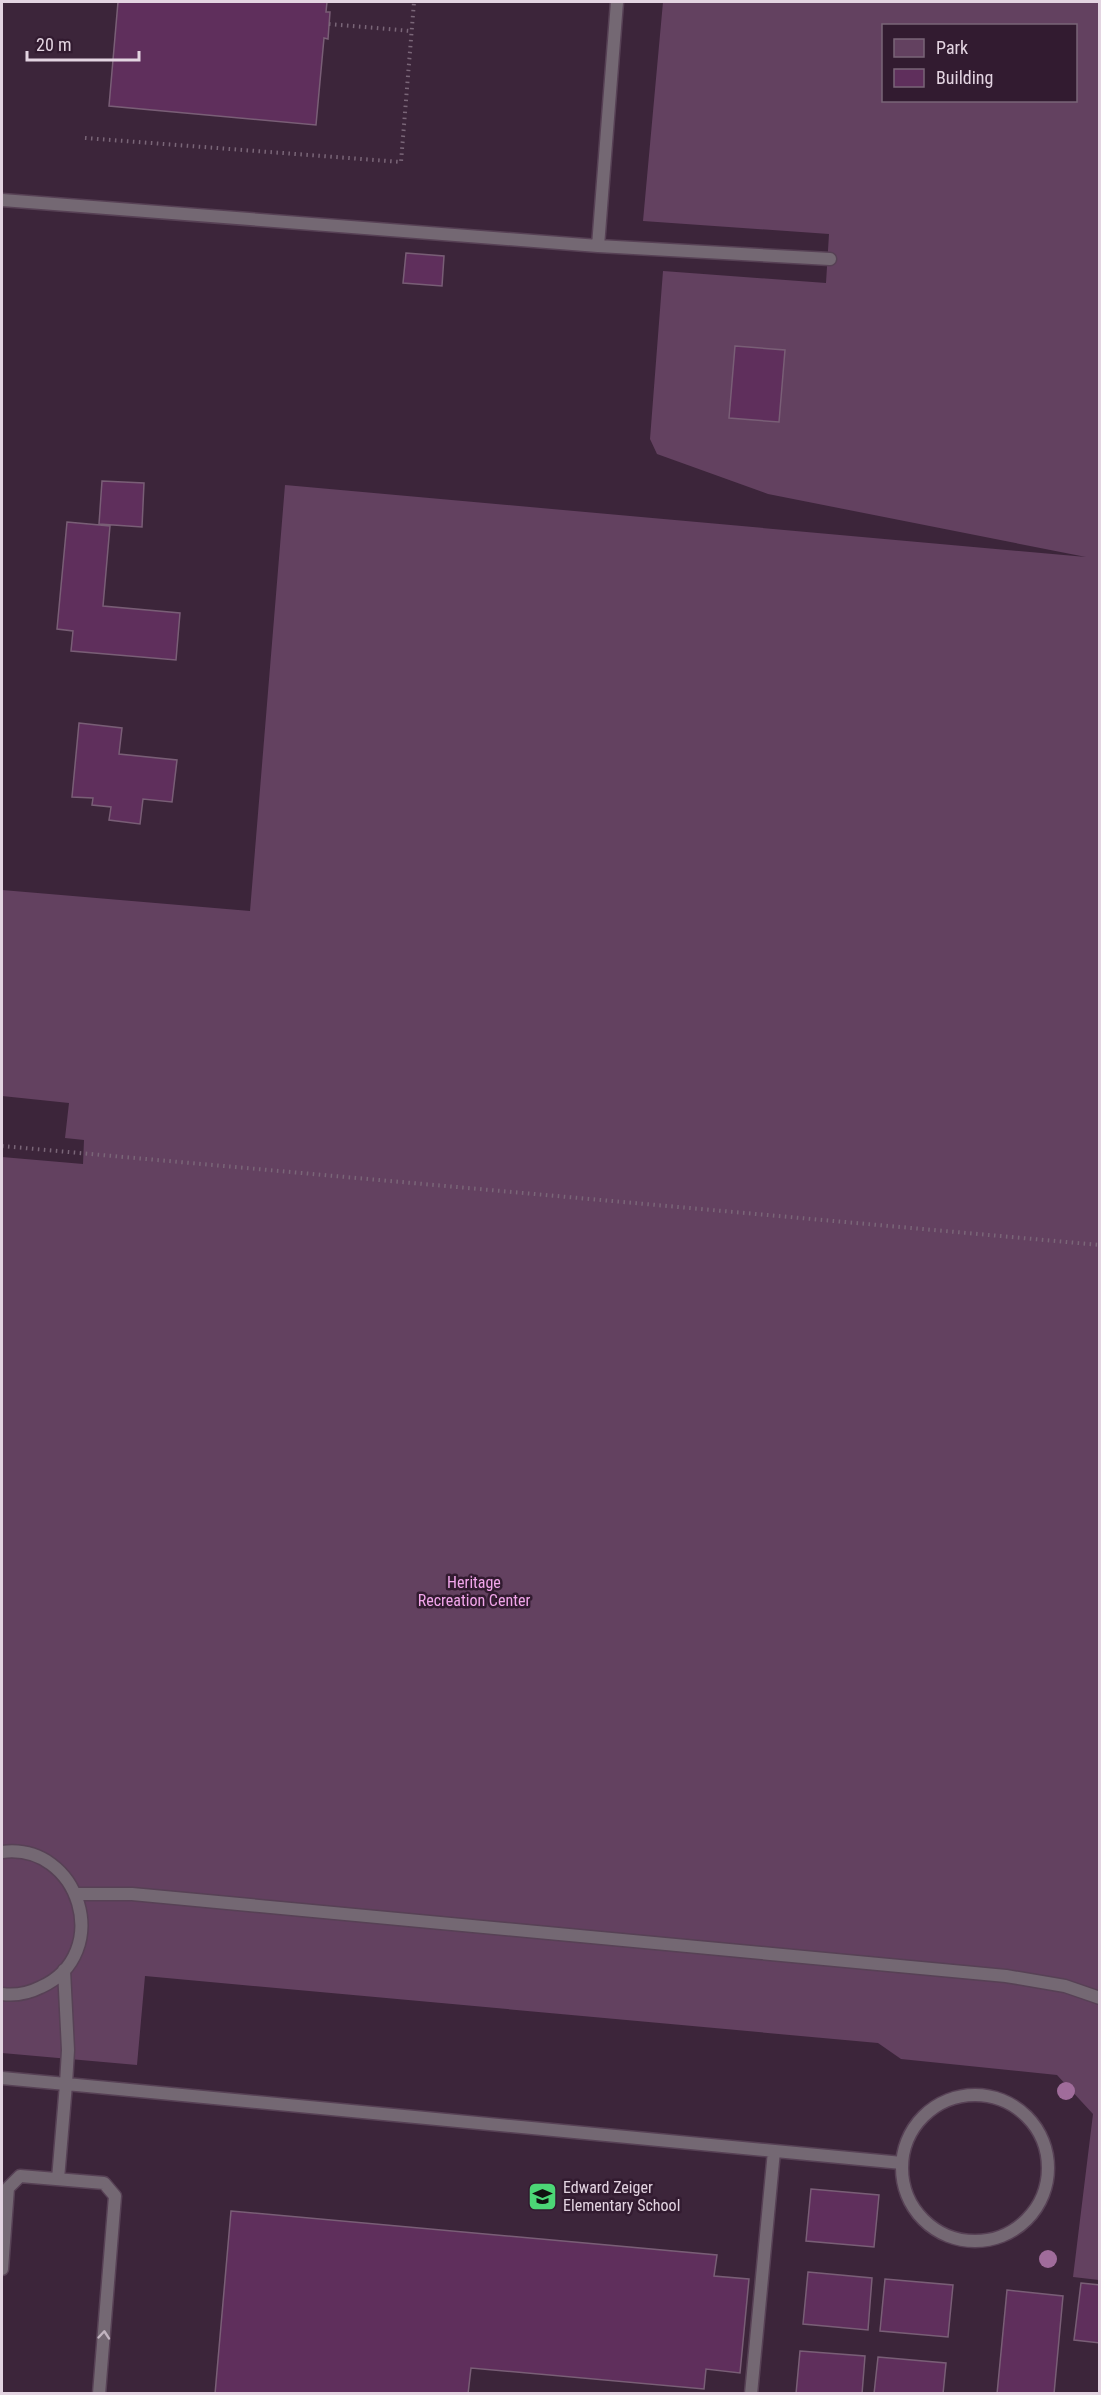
<svg xmlns="http://www.w3.org/2000/svg" width="1101" height="2395" viewBox="0 0 1101 2395" font-family="'Roboto Condensed',sans-serif">
<rect width="100%" height="100%" fill="#3c253a"/>
<path fill="#634160" fill-rule="evenodd" d="M 663,2 L 1099,2 L 1099,2280 L 1073,2277 L 1093,2114 L 1057,2075 L 901,2059 L 878,2043 L 145,1976 L 137,2065 L 2,2053 L 2,1157 L 83,1164 L 84,1140 L 65,1138 L 69,1103 L 2,1096 L 2,890 L 250,911 L 285,485 L 1086,557 L 768,494 L 657,454 L 650,439 L 663,271 L 826,283 L 829,234 L 643,221 ZM 884,26 L 1076,26 L 1076,100 L 884,100 Z"/>
<path fill="#5f2f5c" stroke="#795e76" stroke-width="1.5" d="M 118,2 L 327,2 L 326,12 L 330,12 L 328,39 L 324,38 L 316,125 L 109,106 Z
M 406,253 L 444,256 L 442,286 L 403,283 Z
M 735,346 L 785,350 L 779,422 L 729,418 Z
M 102,481 L 144,483 L 142,527 L 99,524 Z
M 67,522 L 110,526 L 103,606 L 180,613 L 176,660 L 71,651 L 73,631 L 57,629 Z
M 79,723 L 122,728 L 119,754 L 177,760 L 172,802 L 143,799 L 140,824 L 109,820 L 111,807 L 92,805 L 93,798 L 72,797 Z
M 811,2189 L 879,2195 L 874,2247 L 806,2241 Z
M 231,2211 L 717,2255 L 714,2276 L 749,2279 L 740,2373 L 706,2369 L 704,2389 L 471,2368 L 468,2394 L 215,2394 Z
M 808,2272 L 872,2278 L 868,2330 L 803,2324 Z
M 885,2279 L 953,2285 L 948,2337 L 880,2331 Z
M 1081,2283 L 1100,2285 L 1100,2343 L 1074,2340 Z
M 1007,2290 L 1063,2296 L 1054,2394 L 997,2394 Z
M 800,2351 L 865,2356 L 862,2394 L 796,2394 Z
M 878,2357 L 946,2363 L 943,2394 L 874,2394 Z"/>
<g fill="none" stroke-linecap="round" stroke-linejoin="round">
<defs>
<path id="service" d="M 2,200 L 598,246 L 617,2
M 598,246 L 830,259
M 2,1852 C 80,1842 114,1954 41,1987 C 29,1993 16,1996 2,1994
M 76,1894 L 132,1894 L 1006,1976 L 1065,1986 L 1100,1998
M 2,2078 L 66,2084 L 68,2050 L 64,1970
M902 2168a73 73 0 1 1 146 0a73 73 0 1 1-146 0Z
M 58,2179 L 66,2084 L 902,2163
M 2,2269 L 8,2188 L 20,2176 L 104,2183 L 115,2196 L 99,2394
M 751,2394 L 774,2151"/>
</defs>
<use href="#service" stroke="#574155" stroke-width="15"/>
<path stroke="#7a6678" stroke-width="4" stroke-dasharray="1.5 4.5" stroke-linecap="butt" d="M 329,24 L 411,31
M 85,138 L 401,162 L 414,2
M 2,1146 L 1100,1245"/>
<use href="#service" stroke="#746873" stroke-width="12"/>
</g>
<g fill="#a06c9b">
<circle cx="1066" cy="2091" r="9"/>
<circle cx="1048" cy="2259" r="9"/>
</g>
<defs><path id="oneway-chevron" d="M-2-3.5L2.5 0L-2 3.5" fill="none" stroke-width="1.6" stroke-linecap="round" stroke-linejoin="round" transform="scale(1.5)"/></defs>
<use stroke="#c2b4c0" href="#oneway-chevron" transform="translate(104 2335) rotate(-85)"/>
<defs>
<symbol id="school-square" viewBox="-11 -11 22 22"><rect x="-9" y="-9" width="18" height="18" rx="4" fill="#4cd676" stroke="#321b30"/><path d="M0-5L7-2L0 1L-7-2ZM-4 1L0 2.5L4 1V4Q0 6-4 4Z" fill="#111"/></symbol>
</defs>
<g fill-rule="evenodd">
<use href="#school-square" x="526" y="2180" width="33" height="33"/>
</g>
<g text-anchor="middle" dominant-baseline="central" stroke-width="5" stroke-linejoin="round" paint-order="stroke">
<g font-size="16" fill="#f2a6eb" stroke="#321b30">
<text x="474" y="1582">Heritage<tspan x="474" dy="18">Recreation Center</tspan></text>
</g>
<g font-size="16" fill="#e3d4e1" stroke="#321b30" text-anchor="start">
<text x="563" y="2187">Edward Zeiger<tspan x="563" dy="18">Elementary School</tspan></text>
</g>
</g>
<rect width="1101" height="2395" fill="none" stroke="#e3d4e1" stroke-width="6"/>
<rect x="882" y="24" width="195" height="78" fill="#321b30" stroke="#796577" stroke-width="1.5"/>
<rect x="894" y="39" width="30" height="18" fill="#634160" stroke="#796577" stroke-width="1.5"/>
<text x="936" y="54" font-size="18" fill="#e3d4e1">Park</text>
<rect x="894" y="69" width="30" height="18" fill="#5f2f5c" stroke="#796577" stroke-width="1.5"/>
<text x="936" y="84" font-size="18" fill="#e3d4e1">Building</text>
<path d="M27 51v9h112v-9" fill="none" stroke="#e3d4e1" stroke-width="3"/>
<text x="36" y="51" font-size="18" fill="#e3d4e1" stroke="#321b30" stroke-width="4.5" paint-order="stroke">20 m</text>
</svg>
